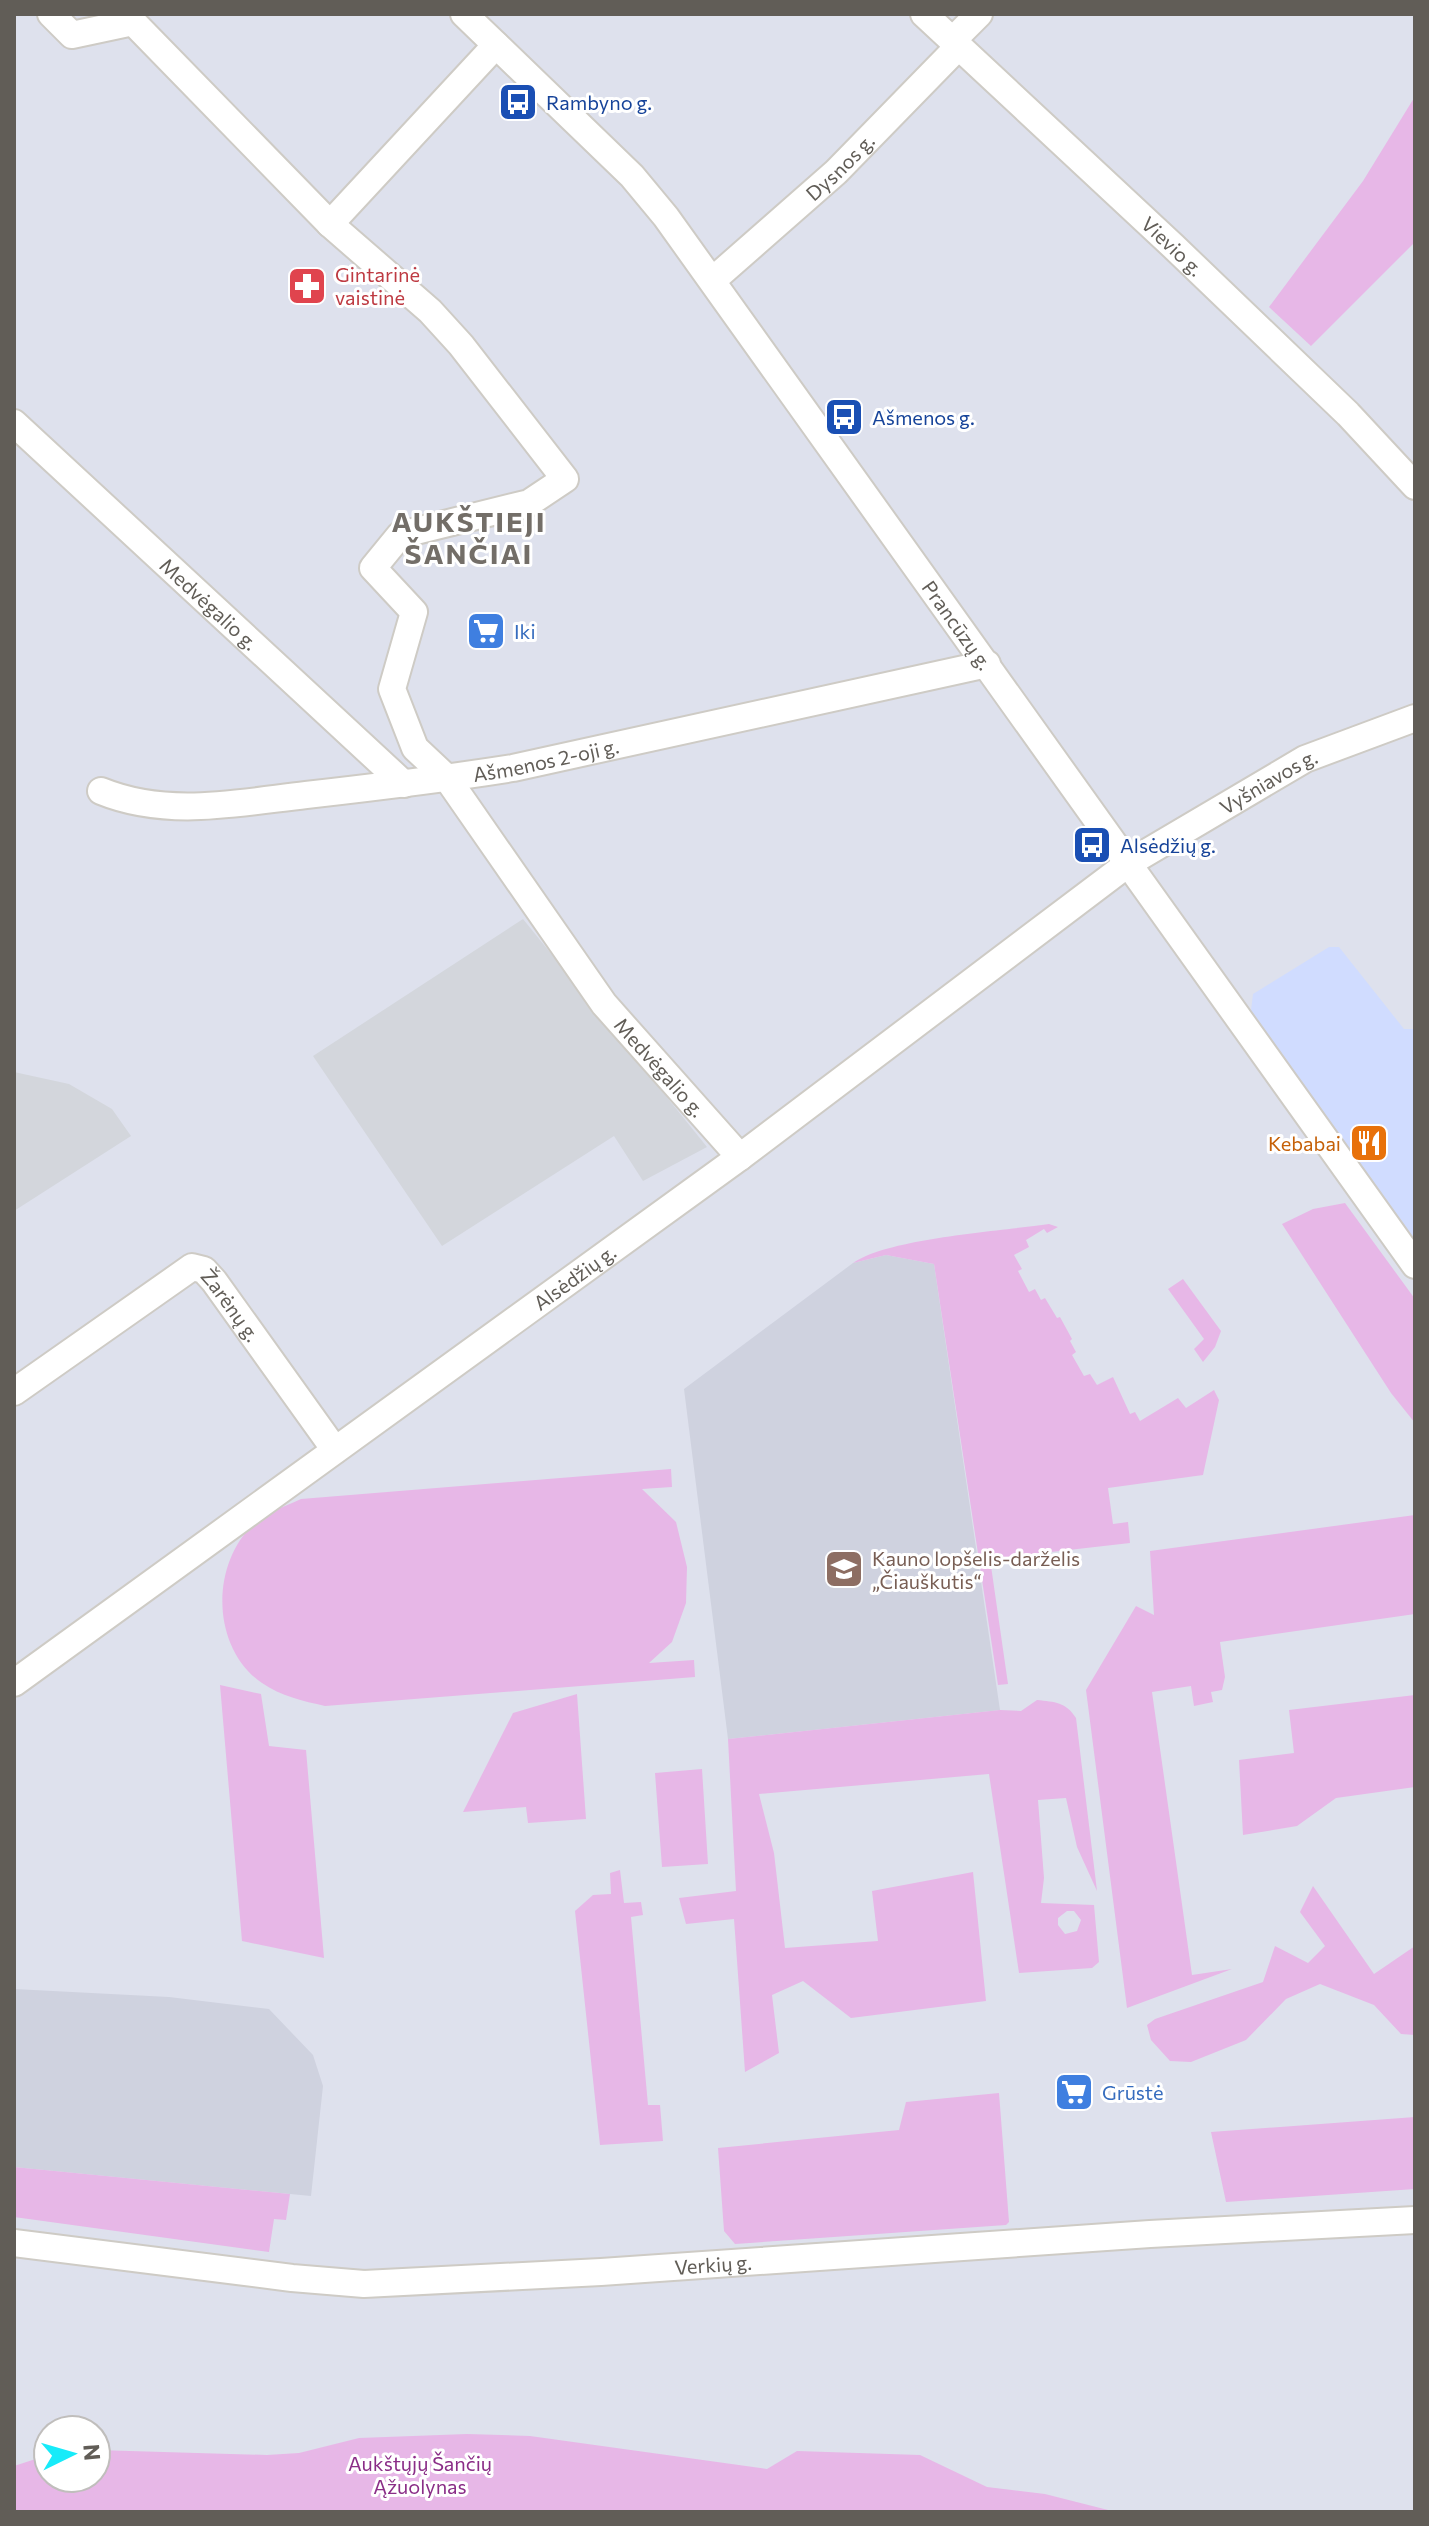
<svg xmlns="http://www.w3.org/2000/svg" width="1429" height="2526" viewBox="0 0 1429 2526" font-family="Commissioner,sans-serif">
<rect width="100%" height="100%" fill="#dee1ed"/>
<path fill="#d0dcff" d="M 1329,947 L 1339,947 L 1404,1029 L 1415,1029 L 1415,1244 L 1251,1011 L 1253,994 Z"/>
<path fill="#d3d6dc" d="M 523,919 L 707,1147 L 643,1181 L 614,1136 L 442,1246 L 313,1056 Z
M 14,1072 L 69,1084 L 112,1109 L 131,1136 L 14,1211 Z"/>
<path fill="#cfd2df" d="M 886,1255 L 934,1264 L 1000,1710 L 728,1739 L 684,1389 L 853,1263 Z
M 14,1989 L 169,1997 L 269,2009 L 313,2055 L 323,2086 L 311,2196 L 14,2167 Z"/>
<path fill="#e7b7e7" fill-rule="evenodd" d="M 1415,88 L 1415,242 L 1311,346 L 1269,307 L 1363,181 L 1414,98 Z
M 1345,1203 L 1415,1299 L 1415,1423 L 1391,1393 L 1282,1224 L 1313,1209 Z
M 1049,1224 L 1058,1227 L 1047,1233 L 1044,1229 L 1026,1240 L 1029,1247 L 1014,1255 L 1022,1269 L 1018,1271 L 1029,1292 L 1035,1289 L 1041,1300 L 1045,1298 L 1057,1318 L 1060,1317 L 1072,1339 L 1070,1341 L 1076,1352 L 1072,1355 L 1084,1376 L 1090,1374 L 1097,1385 L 1113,1377 L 1130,1414 L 1135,1412 L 1140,1421 L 1178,1398 L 1186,1408 L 1214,1390 L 1219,1400 L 1203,1475 L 1108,1488 L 1113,1524 L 1128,1522 L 1130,1543 L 990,1559 L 1008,1684 L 998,1685 L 934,1264 L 886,1255 L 853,1263 C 888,1238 1002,1231 1049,1224 Z
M 1183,1279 L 1221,1331 L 1215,1347 L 1203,1362 L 1194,1349 L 1204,1339 L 1168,1289 Z
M 671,1469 L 672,1487 L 642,1489 L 676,1522 L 687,1567 L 686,1603 L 672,1642 L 649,1663 L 694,1660 L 695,1677 L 325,1706 C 303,1701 281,1696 262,1683 C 210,1647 210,1561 257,1521 C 268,1511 287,1506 301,1499 Z
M 1415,1515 L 1415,1614 L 1220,1642 L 1225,1677 L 1222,1690 L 1211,1692 L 1213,1702 L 1194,1706 L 1191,1686 L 1152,1692 L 1192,1975 L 1232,1969 L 1127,2008 L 1086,1690 L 1136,1606 L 1154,1615 L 1150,1551 Z
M 220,1685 L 261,1694 L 269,1746 L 306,1750 L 324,1958 L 242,1941 Z
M 577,1694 L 586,1819 L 528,1823 L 526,1807 L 463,1812 L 513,1713 Z
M 1415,1695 L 1415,1787 L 1336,1798 L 1297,1826 L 1243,1835 L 1239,1760 L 1294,1753 L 1289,1710 Z
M 1037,1700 C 1055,1702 1066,1702 1076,1718 L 1097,1891 L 1077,1847 L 1066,1798 L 1038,1800 L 1044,1878 L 1041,1903 L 1094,1905 L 1099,1962 L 1092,1968 L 1019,1973 L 989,1774 L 759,1794 L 774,1853 L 785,1948 L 878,1941 L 872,1891 L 973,1872 L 986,2001 L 851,2018 L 803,1981 L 772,1995 L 779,2053 L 745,2072 L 734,1919 L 686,1924 L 679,1898 L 736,1891 L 728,1739 L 1000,1710 L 1021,1711 ZM 1067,1911 L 1074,1911 L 1081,1920 L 1077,1931 L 1065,1934 L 1058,1925 L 1058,1918 Z
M 702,1769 L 708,1864 L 662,1867 L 655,1773 Z
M 620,1870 L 624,1903 L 641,1902 L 643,1915 L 631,1917 L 648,2105 L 660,2105 L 663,2141 L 600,2145 L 575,1911 L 593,1895 L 611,1894 L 610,1873 Z
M 1313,1886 L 1374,1974 L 1415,1946 L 1415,2035 L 1401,2034 L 1374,2005 L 1320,1984 L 1286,1999 L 1246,2040 L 1191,2062 L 1170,2061 L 1151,2040 L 1147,2025 L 1155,2019 L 1263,1982 L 1275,1946 L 1308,1963 L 1325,1946 L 1300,1912 Z
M 999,2093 L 1009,2222 L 1006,2225 L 735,2244 L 724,2231 L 718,2148 L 899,2130 L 906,2102 Z
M 1415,2117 L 1415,2189 L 1226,2202 L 1211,2132 Z
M 14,2167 L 290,2194 L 286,2220 L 274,2219 L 269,2252 L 14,2217 Z
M 467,2434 L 530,2436 L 767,2469 L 797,2451 L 920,2455 L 987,2487 L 1045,2494 L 1116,2512 L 14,2512 L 14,2466 L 48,2455 L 48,2478 L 96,2478 L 96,2450 L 267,2455 L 299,2453 L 359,2438 Z"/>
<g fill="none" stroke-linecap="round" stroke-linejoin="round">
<defs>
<g id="minor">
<path d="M 51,14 L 72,35 L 133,22 L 330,224 L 496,45"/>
<path id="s1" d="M 464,14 L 632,176 L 666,217 L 1415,1265"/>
<path id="s2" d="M 924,14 L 1173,246 L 1348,414 L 1415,486"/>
<path d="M 952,41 L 979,14"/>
<path id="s3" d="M 330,224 L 430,311 L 461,345 L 565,479 L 529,503 L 400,535 L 373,568 L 414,612 L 392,689 L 415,748 L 447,778 L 604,1004 L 740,1157"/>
<path id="s4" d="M 713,280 L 836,172 L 958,47"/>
<path id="s5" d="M 14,423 L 404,784"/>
<path id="s6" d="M 101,791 C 167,818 237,803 306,795 C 376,787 444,779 513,768 L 987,664"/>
<path id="s7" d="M 14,1392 L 192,1267 L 204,1270 L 214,1281 L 335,1450"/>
<path id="s8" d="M 14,1683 L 740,1157 L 1129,863 L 1305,759 L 1415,718"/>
<path id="s9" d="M 14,2243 L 292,2278 L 364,2284 L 601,2272 L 1150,2234 L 1415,2220"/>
</g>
</defs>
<use href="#minor" stroke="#cecbc5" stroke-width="30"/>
<use href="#minor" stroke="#fff" stroke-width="26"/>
</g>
<defs>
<symbol id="bus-square" viewBox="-11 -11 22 22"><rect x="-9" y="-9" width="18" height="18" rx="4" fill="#1a4fb4" stroke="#fff"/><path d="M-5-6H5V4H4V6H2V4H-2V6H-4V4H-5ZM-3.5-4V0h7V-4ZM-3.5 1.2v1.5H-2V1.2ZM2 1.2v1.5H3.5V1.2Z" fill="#fff"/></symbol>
<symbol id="pharmacy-square" viewBox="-11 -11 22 22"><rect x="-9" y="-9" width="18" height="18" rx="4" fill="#e0444e" stroke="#fff"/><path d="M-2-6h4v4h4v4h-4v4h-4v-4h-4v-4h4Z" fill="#fff"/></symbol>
<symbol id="supermarket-square" viewBox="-11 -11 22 22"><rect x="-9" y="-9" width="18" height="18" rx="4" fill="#3f7fe0" stroke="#fff"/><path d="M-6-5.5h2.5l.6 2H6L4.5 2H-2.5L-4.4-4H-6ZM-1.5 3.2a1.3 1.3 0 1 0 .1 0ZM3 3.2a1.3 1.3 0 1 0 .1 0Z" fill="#fff"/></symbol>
<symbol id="restaurant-square" viewBox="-11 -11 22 22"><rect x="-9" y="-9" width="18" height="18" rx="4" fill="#e8710a" stroke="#fff"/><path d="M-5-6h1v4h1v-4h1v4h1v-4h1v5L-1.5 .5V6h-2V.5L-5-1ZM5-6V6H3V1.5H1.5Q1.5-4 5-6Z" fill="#fff"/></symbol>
<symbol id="school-square" viewBox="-11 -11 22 22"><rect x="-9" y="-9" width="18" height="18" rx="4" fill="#8d6e63" stroke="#fff"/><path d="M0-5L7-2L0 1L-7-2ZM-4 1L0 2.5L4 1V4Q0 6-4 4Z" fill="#fff"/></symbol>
</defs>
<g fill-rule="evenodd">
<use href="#bus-square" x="496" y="80" width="44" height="44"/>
<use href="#pharmacy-square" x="285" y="264" width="44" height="44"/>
<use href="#bus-square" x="822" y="395" width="44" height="44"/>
<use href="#supermarket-square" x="464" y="609" width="44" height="44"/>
<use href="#bus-square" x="1070" y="823" width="44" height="44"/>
<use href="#restaurant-square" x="1347" y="1121" width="44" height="44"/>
<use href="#school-square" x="822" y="1547" width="44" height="44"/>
<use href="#supermarket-square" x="1052" y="2070" width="44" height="44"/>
</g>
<g text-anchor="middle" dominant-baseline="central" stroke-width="6" stroke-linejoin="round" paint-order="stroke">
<g font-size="20" fill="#164399" stroke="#fff" text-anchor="start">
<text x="546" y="102">Rambyno g.</text>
<text x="872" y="417">Ašmenos g.</text>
<text x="1120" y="845">Alsėdžių g.</text>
</g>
<g font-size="20" fill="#615d57" stroke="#fff">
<text stroke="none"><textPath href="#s4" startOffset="170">Dysnos g.</textPath></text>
<text stroke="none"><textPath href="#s2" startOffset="340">Vievio g.</textPath></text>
<text stroke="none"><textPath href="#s5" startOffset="266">Medvėgalio g.</textPath></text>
<text stroke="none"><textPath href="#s1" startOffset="788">Prancūzų g.</textPath></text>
<text stroke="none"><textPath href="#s6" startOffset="450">Ašmenos 2-oji g.</textPath></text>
<text stroke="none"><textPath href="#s8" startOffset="1546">Vyšniavos g.</textPath></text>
<text stroke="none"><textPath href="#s3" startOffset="1174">Medvėgalio g.</textPath></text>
<text stroke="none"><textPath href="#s8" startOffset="692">Alsėdžių g.</textPath></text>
<text stroke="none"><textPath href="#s7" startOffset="274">Žarėnų g.</textPath></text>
<text stroke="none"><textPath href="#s9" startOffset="702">Verkių g.</textPath></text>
</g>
<g font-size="20" fill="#be3a42" stroke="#fff" text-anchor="start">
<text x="335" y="274">Gintarinė<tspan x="335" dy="23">vaistinė</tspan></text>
</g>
<g font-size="20" fill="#366cbe" stroke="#fff" text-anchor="start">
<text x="514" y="631">Iki</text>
<text x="1102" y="2092">Grūstė</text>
</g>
<g font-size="20" fill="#c56008" stroke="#fff" text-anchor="end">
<text x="1341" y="1143">Kebabai</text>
</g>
<g font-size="20" fill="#785e54" stroke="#fff" text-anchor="start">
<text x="872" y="1558">Kauno lopšelis-darželis<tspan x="872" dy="23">„Čiauškutis“</tspan></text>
</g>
<g font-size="20" fill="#8a2d87" stroke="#fff">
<text x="420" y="2463">Aukštųjų Šančių<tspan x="420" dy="23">Ąžuolynas</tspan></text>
</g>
<g font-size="28" font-weight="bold" letter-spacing="2" fill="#736e68" stroke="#fff">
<text x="469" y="521">AUKŠTIEJI<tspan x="469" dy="32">ŠANČIAI</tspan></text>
</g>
</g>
<rect width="1429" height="2526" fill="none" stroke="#615d57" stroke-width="32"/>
<g transform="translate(72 2454) rotate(85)"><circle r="38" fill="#ffffff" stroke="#c0bebc" stroke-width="2"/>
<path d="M0-6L14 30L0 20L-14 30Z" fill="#17ebf9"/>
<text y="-12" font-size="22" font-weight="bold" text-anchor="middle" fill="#615d57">N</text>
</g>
</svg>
